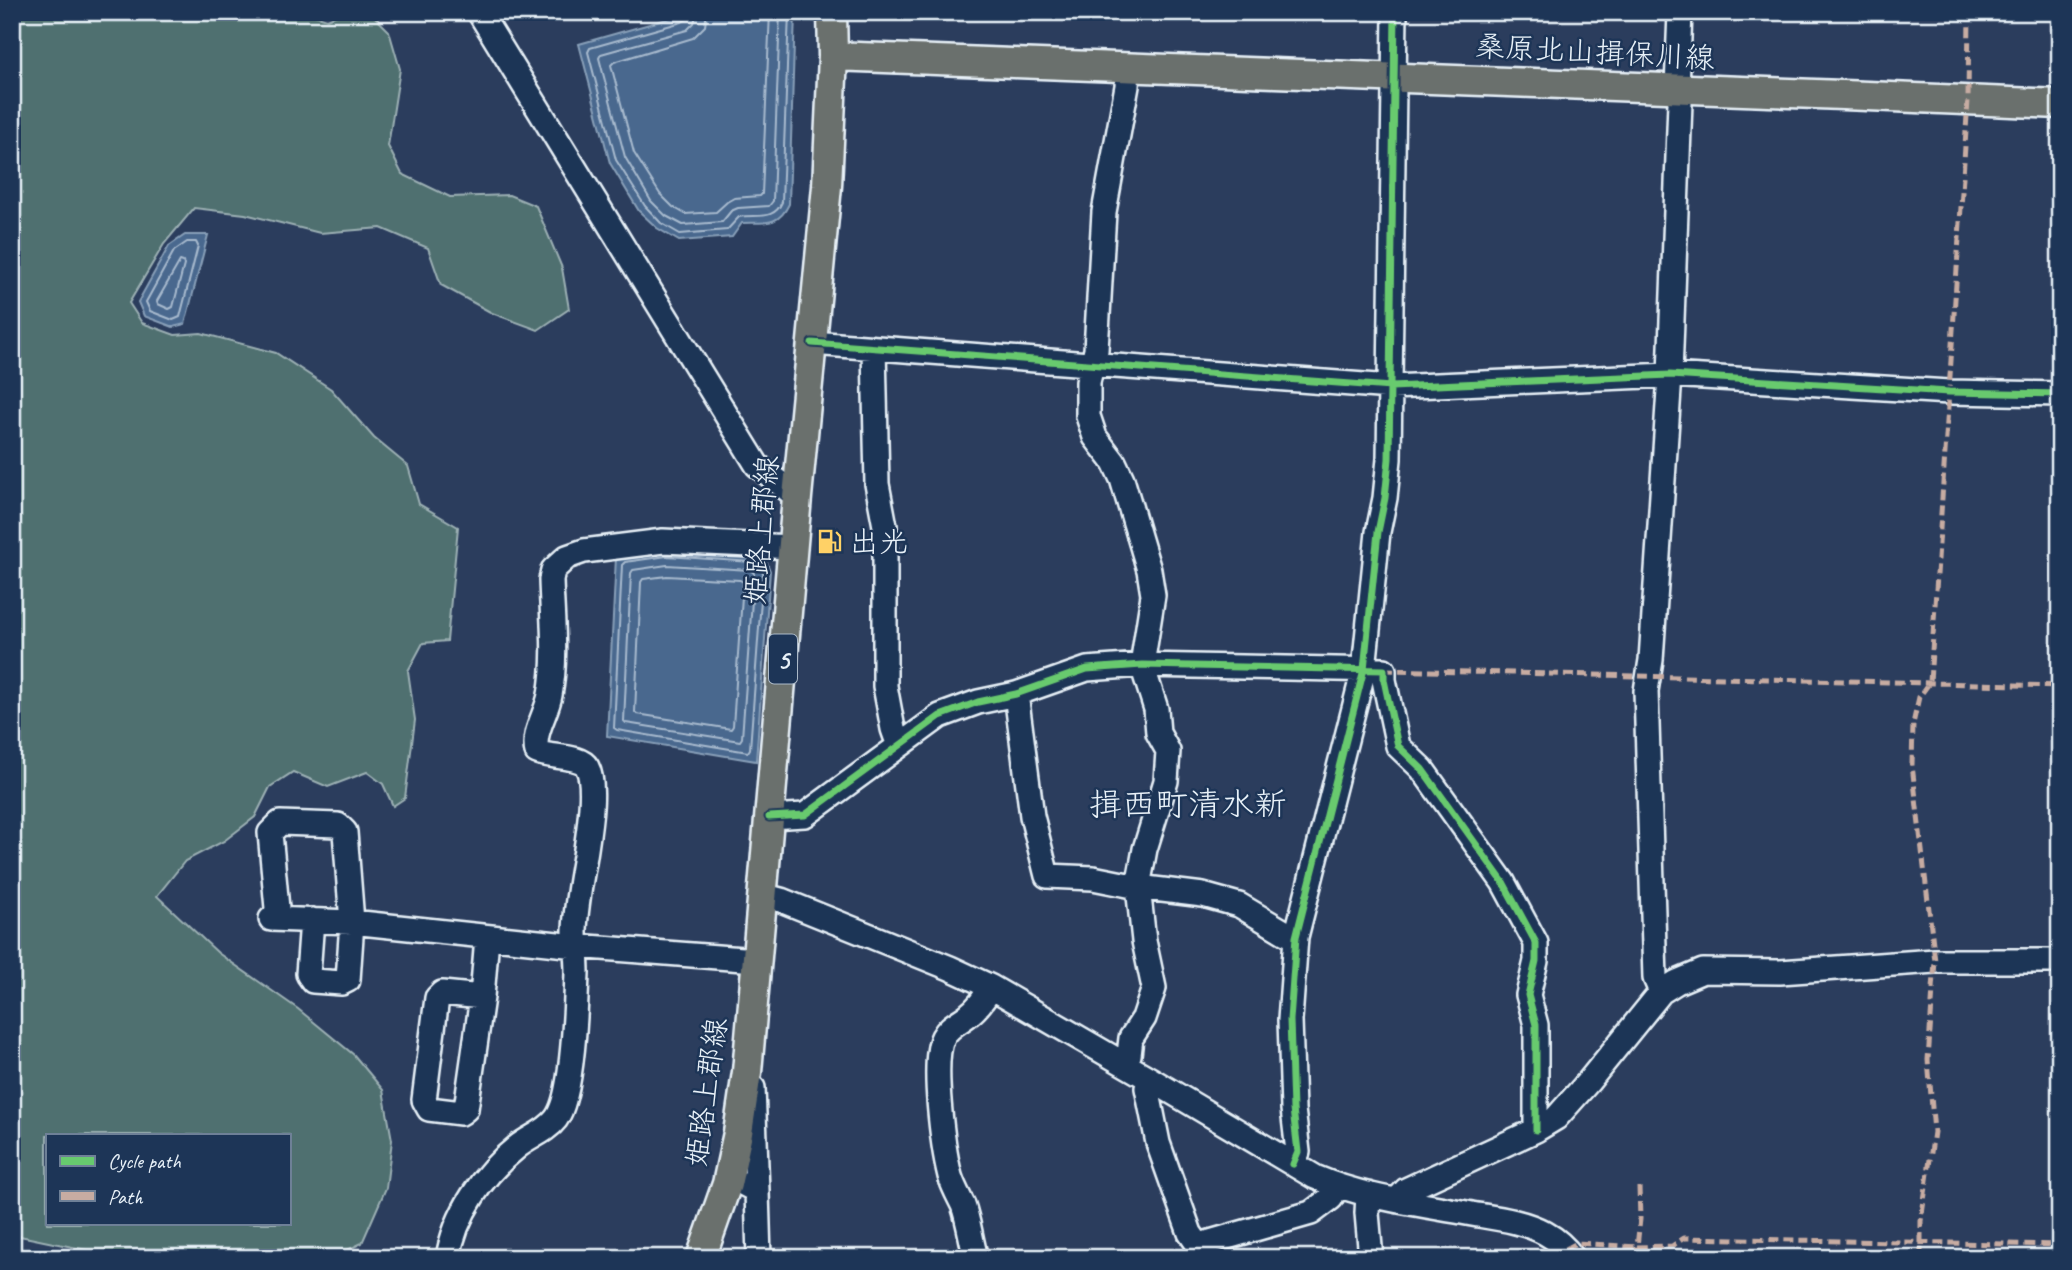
<svg xmlns="http://www.w3.org/2000/svg" width="2072" height="1270" viewBox="0 0 2072 1270" font-family="Caveat,'Klee One',sans-serif">
<rect width="100%" height="100%" fill="#2b3d5d"/>
<filter id="ink" filterUnits="userSpaceOnUse"><feTurbulence type="fractalNoise" baseFrequency=".0143" numOctaves="2"/><feDisplacementMap in="SourceGraphic" scale="14" xChannelSelector="R" yChannelSelector="G"/><feConvolveMatrix kernelMatrix="1 2 1 2 8 2 1 2 1" color-interpolation-filters="sRGB"/></filter>
<g filter="url(#ink)">
<path fill="#507070" stroke="#9cb0b4" stroke-width="2" fill-rule="evenodd" d="M 12,12 L 305,12 L 327,19 L 345,12 L 370,12 L 389,31 L 400,69 L 388,146 L 402,174 L 450,197 L 509,195 L 536,206 L 562,268 L 569,309 L 538,330 L 492,313 L 441,285 L 428,248 L 381,228 L 320,233 L 245,214 L 194,208 L 164,244 L 129,303 L 142,323 L 175,335 L 201,333 L 276,353 L 331,389 L 374,438 L 408,466 L 419,504 L 458,527 L 447,641 L 423,643 L 408,671 L 415,720 L 405,798 L 393,806 L 383,784 L 367,772 L 328,787 L 293,772 L 270,787 L 255,817 L 224,841 L 185,861 L 157,896 L 218,953 L 298,1009 L 354,1055 L 383,1090 L 392,1140 L 386,1188 L 362,1243 L 331,1258 L 125,1258 L 20,1236 L 12,1240 ZM 47,1135 L 289,1135 L 289,1223 L 47,1223 Z"/>
<path fill="#48688e" stroke="#889fb8" stroke-width="2" d="M 692,12 L 795,12 L 789,204 C 778,227 765,222 742,223 L 732,237 L 679,241 L 657,228 L 639,211 L 610,163 L 579,44 Z
M 185,235 L 208,235 L 185,324 L 173,327 L 144,316 L 138,302 L 169,246 Z
M 666,549 L 754,555 L 766,560 L 770,571 L 756,761 L 607,736 L 616,557 Z"/>
<g fill="none" stroke-linecap="round" stroke-linejoin="round">
<path stroke="#a8bace" stroke-width="2" d="M 688,12 L 687,19 L 682,22 L 590,48 L 588,52 L 616,160 L 645,206 L 661,223 L 680,234 L 727,230 L 739,217 C 757,214 774,221 782,202 L 789,12
M 697,12 L 694,23 L 687,30 L 601,54 L 599,58 L 625,157 L 651,201 L 666,216 L 683,225 L 722,222 L 731,211 L 738,208 L 769,206 L 773,201 L 780,12
M 707,12 L 705,26 L 693,38 L 614,62 L 611,65 L 634,153 L 660,194 L 673,207 L 685,214 L 716,212 L 727,202 L 734,198 L 760,196 L 762,194 L 770,12
M 187,242 L 196,242 L 198,246 L 180,317 L 173,320 L 150,311 L 146,302 L 174,251 Z
M 180,261 L 183,262 L 184,265 L 173,307 L 169,309 L 158,304 L 157,301 Z
M 667,556 L 752,562 L 761,566 L 763,573 L 750,749 L 748,752 L 617,730 L 614,728 L 622,565 L 625,562 Z
M 667,565 L 750,570 L 754,573 L 742,738 L 740,741 L 626,723 L 624,721 L 631,573 L 633,570 Z
M 667,576 L 740,580 L 743,582 L 733,726 L 731,729 L 637,714 L 635,712 L 641,582 L 643,579 Z"/>
<defs>
<path id="minor" d="M 479,12 L 757,465 L 797,497
M 812,343 L 1391,387 L 1670,375 L 1949,392 L 2060,394
M 874,348 L 877,484 L 885,526 L 885,686 L 893,729 L 899,746
M 1016,694 L 1032,816 L 1047,876 L 1093,878 L 1138,887 L 1203,895 L 1239,905 L 1286,933 L 1296,937
M 769,817 L 805,815 L 940,716 L 978,702 L 1016,694 L 1087,669 L 1142,665 L 1384,670 L 1384,680 L 1398,746 L 1422,769 L 1503,882 L 1536,943 L 1536,961 L 1528,995 L 1536,1025 L 1536,1130
M 762,895 L 781,900 L 950,968 L 991,987 L 1150,1079 L 1315,1177 C 1364,1198 1420,1204 1472,1214 C 1496,1218 1523,1221 1545,1233 C 1556,1239 1566,1248 1573,1258
M 271,919 L 352,922 L 576,946 L 756,960
M 278,919 L 270,833 L 280,823 L 338,825 L 345,832 L 352,922 L 348,980 L 342,983 L 313,981 L 308,974 L 312,920
M 1661,992 L 1655,978 L 1646,691 L 1651,660 L 1670,375 L 1680,102 L 1677,89 L 1680,12
M 482,997 L 442,993 L 437,998 L 424,1100 L 429,1109 L 461,1113 L 466,1109 L 482,997 L 487,937
M 1124,1063 L 1129,1055 L 1131,1038 L 1144,1018 L 1154,988 L 1144,941 L 1138,887 L 1145,849 L 1166,781 L 1168,751 L 1158,733 L 1156,709 L 1142,665 L 1153,595 L 1149,570 L 1122,479 L 1114,462 L 1095,437 L 1088,416 L 1088,382 L 1096,350 L 1104,212 L 1127,86 L 1128,66
M 1150,1079 L 1147,1088 L 1158,1143 L 1190,1233 L 1197,1243 L 1203,1244 L 1311,1213 L 1331,1198 L 1336,1186
M 753,1088 L 757,1191
M 1293,1164 L 1298,1152 L 1293,1109 L 1290,1020 L 1296,937 L 1364,669 L 1378,532 L 1385,498 L 1389,459 L 1395,12
M 744,1184 L 757,1191 L 759,1258
M 1368,1194 L 1367,1213 L 1371,1258
M 1397,1200 L 1406,1190 L 1536,1130 L 1556,1118 L 1589,1081 L 1661,992 L 1677,982 L 1703,971 L 1780,972 L 1935,961 L 2060,961
M 448,1258 C 455,1214 483,1174 517,1147 C 529,1137 546,1132 556,1119 C 573,1097 576,1003 577,973 C 577,958 575,944 575,930 C 576,905 581,880 585,856 C 588,835 597,785 587,767 C 580,755 551,758 537,752 C 532,733 547,713 550,695 C 557,657 552,617 551,580 L 553,570 L 567,557 L 584,551 L 663,541 L 793,547
M 976,1258 C 971,1241 969,1222 963,1205 C 958,1195 953,1186 950,1176 C 943,1148 931,1061 943,1037 C 949,1026 958,1023 967,1016 C 978,1008 985,998 991,987"/>
<path id="major" d="M 833,56 C 1242,69 1651,87 2060,104
M 701,1258 L 727,1184 L 738,1133 L 747,1072 L 797,497 L 827,186 L 833,56 L 832,12"/>
</defs>
<use href="#minor" stroke="#e8f1f8" stroke-width="28"/>
<use href="#major" stroke="#e8f1f8" stroke-width="33"/>
<use href="#minor" stroke="#1d3557" stroke-width="23"/>
<use href="#major" stroke="#6b706d" stroke-width="28"/>
<path stroke="#c7aca2" stroke-width="5" stroke-dasharray="10 5" stroke-linecap="butt" d="M 1384,670 L 2060,686
M 1639,1187 L 1640,1219 L 1637,1247 L 1672,1246 L 1684,1238 L 2060,1245
M 1566,1249 L 1577,1243 L 1637,1247 L 1634,1258
M 1921,1258 L 1921,1221 L 1934,1132 L 1928,1060 L 1935,961 L 1912,765 L 1913,724 L 1919,697 L 1930,682 L 1968,100 L 1969,12"/>
<defs>
<path id="cycleway" d="M 812,343 L 1391,387 L 1670,375 L 1949,392 L 2060,394
M 769,817 L 805,815 L 940,716 L 978,702 L 1016,694 L 1087,669 L 1142,665 L 1384,670 L 1384,680 L 1398,746 L 1422,769 L 1503,882 L 1536,943 L 1536,961 L 1528,995 L 1536,1025 L 1536,1130
M 1293,1164 L 1298,1152 L 1293,1109 L 1290,1020 L 1296,937 L 1364,669 L 1378,532 L 1385,498 L 1389,459 L 1395,12"/>
</defs>
<use href="#cycleway" stroke="#1d3557" stroke-width="11"/>
<use href="#cycleway" stroke="#67ca6e" stroke-width="7"/>
</g>
</g>
<defs>
<symbol id="fuel-bare" viewBox="-9 -9 18 18"><path d="M-5.5-6h7V0h2V4h1.3V-2.5L3-4.5l.8-.8L6-3V5H2.5V1h-1V6h-7ZM-4.2-4.7v3.2H.2V-4.7Z" fill="#ffd166" stroke="#1d3557" stroke-width="2.5" paint-order="stroke"/></symbol>
</defs>
<g fill-rule="evenodd">
<use href="#fuel-bare" x="812" y="524" width="35" height="35"/>
</g>
<g text-anchor="middle" dominant-baseline="central" stroke-width="5" stroke-linejoin="round" paint-order="stroke">
<rect fill="#1d3557" stroke="#abb9c8" stroke-width="2" x="769" y="634.5" width="28" height="49" rx="5"/>
<g font-size="28" font-weight="bold" fill="#e8f1f8">
<text x="783" y="659">5</text>
</g>
<g font-size="30" fill="#e8f1f8" stroke="#1d3557">
<text transform="translate(1595 52) rotate(3)">桑原北山揖保川線</text>
<text transform="translate(761 530) rotate(-85)">姫路上郡線</text>
<text transform="translate(706 1092) rotate(-82)">姫路上郡線</text>
</g>
<g font-size="30" fill="#e8f1f8" stroke="#1d3557" text-anchor="start">
<text x="849" y="542">出光</text>
</g>
<g font-size="33" fill="#e8f1f8" stroke="#1d3557">
<text x="1188" y="804">揖西町清水新</text>
</g>
</g>
<rect width="2072" height="1270" fill="none" stroke="#1d3557" stroke-width="42"/>
<rect x="21" y="21" width="2030" height="1228" fill="none" stroke="#e8f1f8" stroke-width="2.5" filter="url(#ink)"/>
<rect x="46" y="1134" width="245" height="91" fill="#1d3557" stroke="#6e8097" stroke-width="2"/>
<rect x="60" y="1156" width="35" height="10" fill="#67ca6e" stroke="#6e8097" stroke-width="2"/>
<text x="108" y="1168" font-size="21" fill="#e8f1f8">Cycle path</text>
<rect x="60" y="1191" width="35" height="10" fill="#c7aca2" stroke="#6e8097" stroke-width="2"/>
<text x="108" y="1204" font-size="21" fill="#e8f1f8">Path</text>
</svg>
